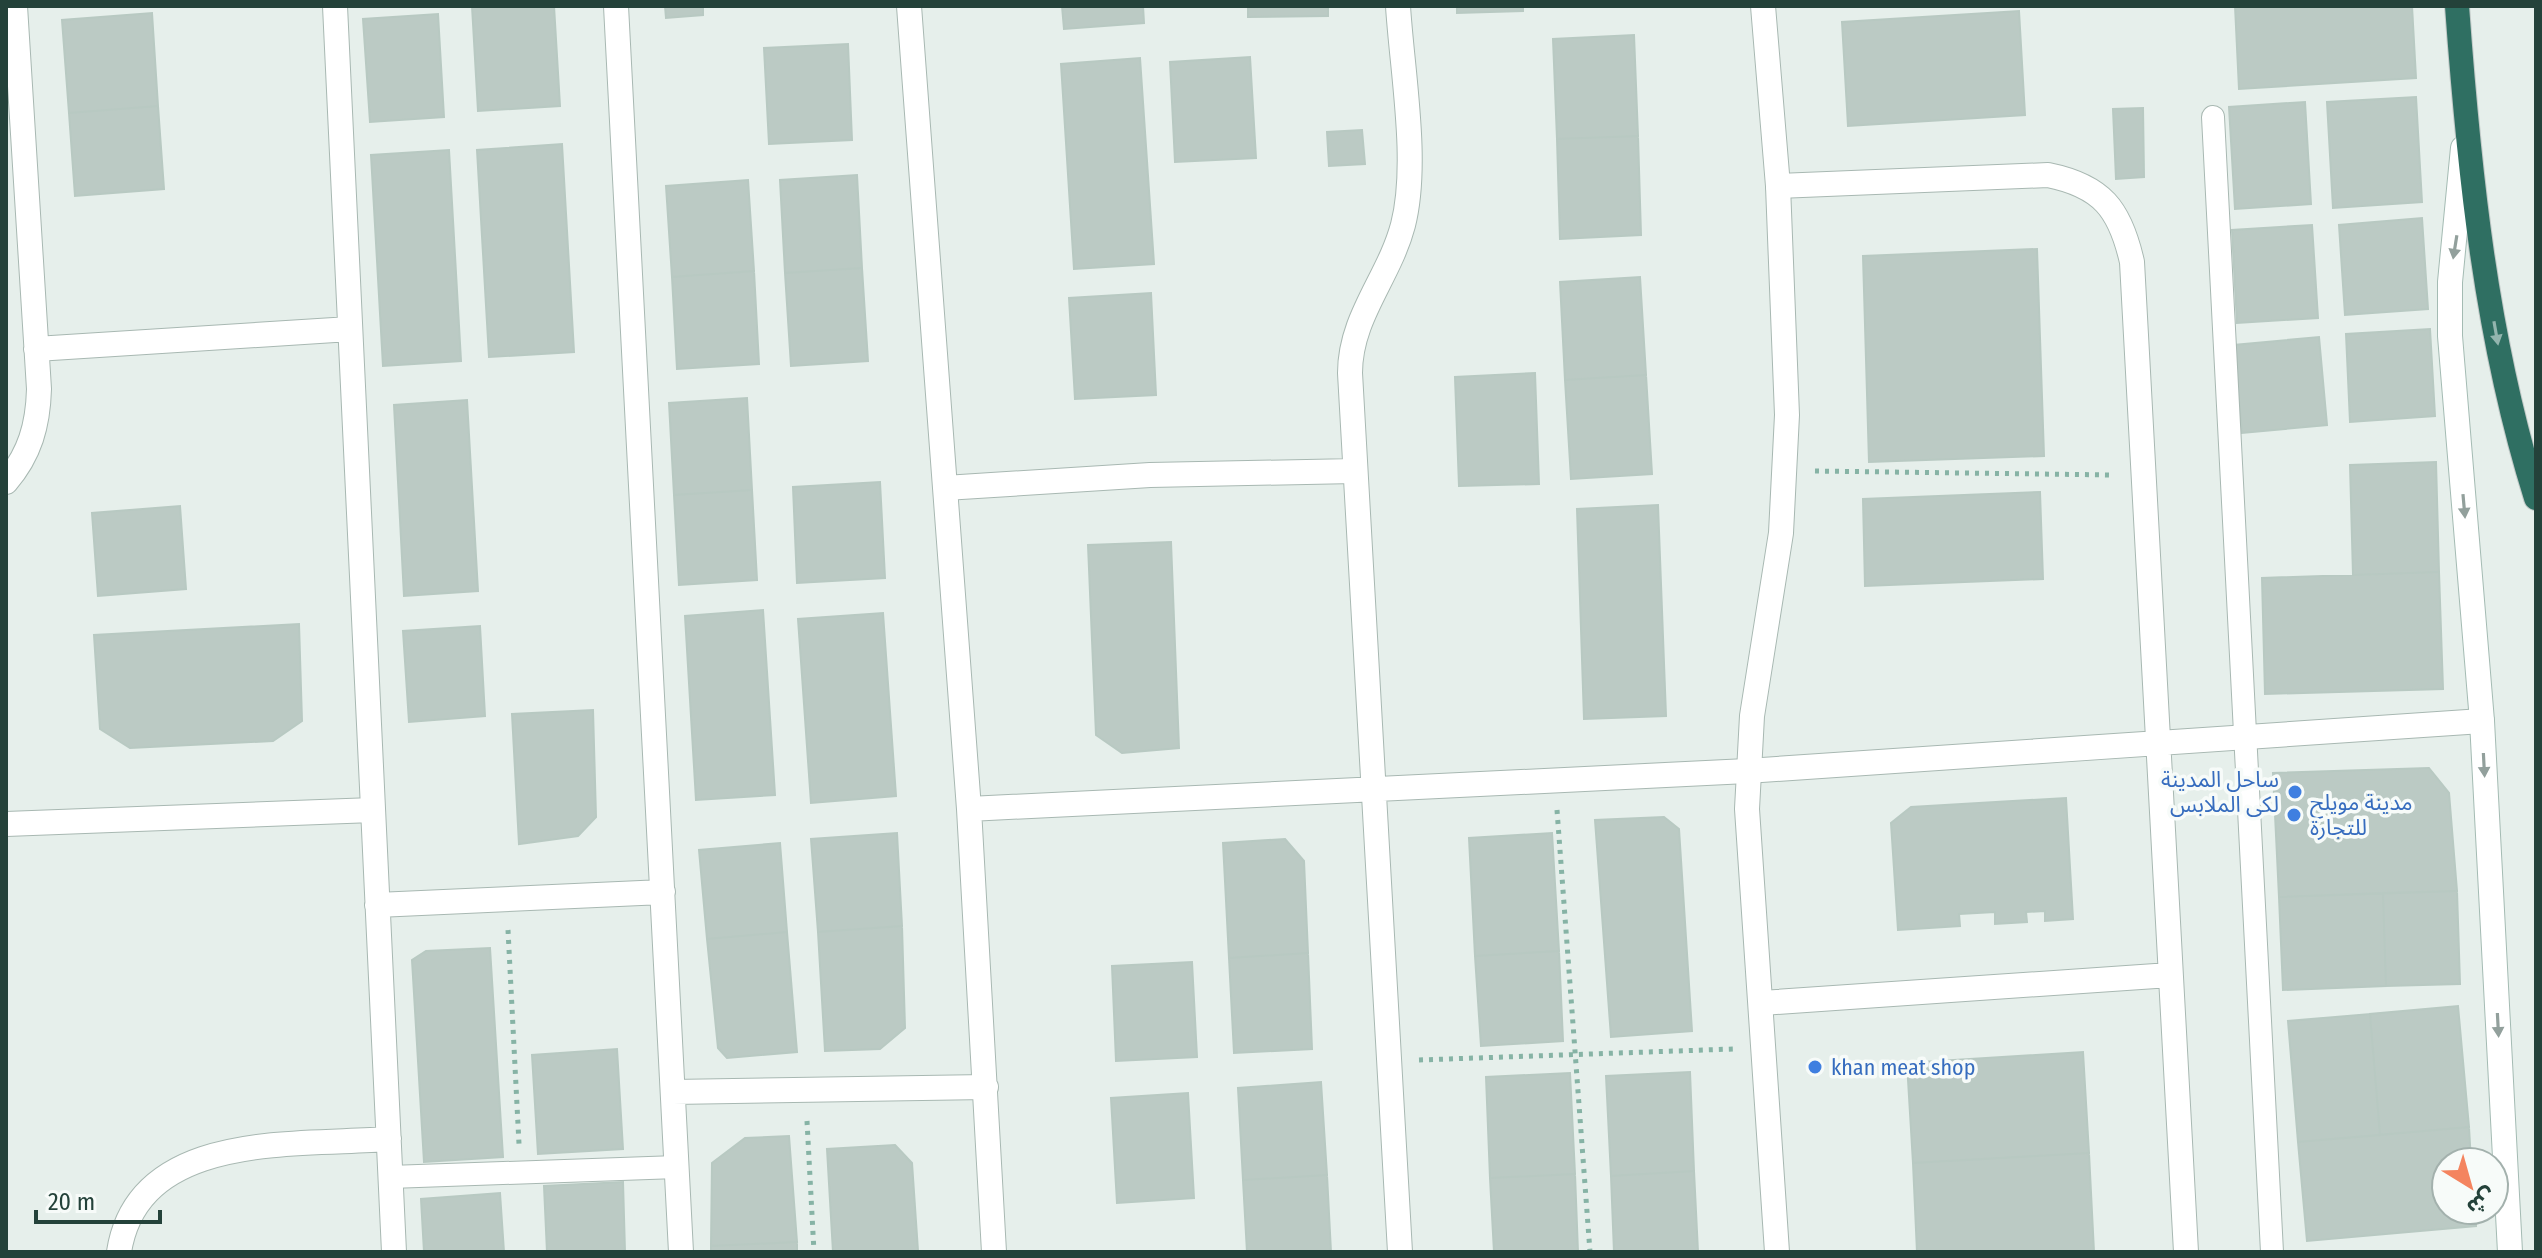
<svg xmlns="http://www.w3.org/2000/svg" width="2542" height="1258" viewBox="0 0 2542 1258" font-family="'Fira Sans Condensed','Noto Sans Arabic',sans-serif">
<rect width="100%" height="100%" fill="#e6efeb"/>
<path fill="#bbcac4" stroke="#b8c9c2" stroke-width="2" d="M 472,6 L 554,6 L 560,106 L 478,111 Z
M 665,6 L 703,6 L 703,15 L 666,18 Z
M 1062,6 L 1143,6 L 1144,23 L 1064,29 Z
M 1248,6 L 1328,6 L 1328,16 L 1248,17 Z
M 1457,6 L 1523,6 L 1523,11 L 1457,13 Z
M 2235,6 L 2412,6 L 2416,78 L 2239,89 Z
M 2019,11 L 2025,115 L 1848,126 L 1842,22 Z
M 152,13 L 158,106 L 69,113 L 62,20 Z
M 438,14 L 444,117 L 370,122 L 363,19 Z
M 1634,35 L 1638,136 L 1557,139 L 1553,39 Z
M 848,44 L 852,140 L 769,144 L 764,48 Z
M 1250,57 L 1256,158 L 1175,162 L 1170,62 Z
M 1140,58 L 1154,264 L 1074,269 L 1061,64 Z
M 2416,97 L 2422,202 L 2333,208 L 2327,102 Z
M 2305,102 L 2311,204 L 2235,209 L 2229,107 Z
M 158,106 L 164,189 L 75,196 L 69,113 Z
M 2143,108 L 2144,177 L 2116,179 L 2113,109 Z
M 1362,130 L 1365,164 L 1329,166 L 1327,132 Z
M 1638,136 L 1641,235 L 1560,239 L 1557,139 Z
M 562,144 L 574,352 L 489,357 L 477,150 Z
M 449,150 L 461,361 L 383,366 L 371,155 Z
M 857,175 L 862,268 L 785,273 L 780,180 Z
M 748,180 L 754,271 L 672,277 L 666,186 Z
M 2422,218 L 2428,309 L 2345,315 L 2339,225 Z
M 2312,225 L 2318,318 L 2237,323 L 2232,230 Z
M 2037,249 L 2044,456 L 1869,462 L 1863,256 Z
M 862,268 L 868,361 L 791,366 L 785,273 Z
M 754,271 L 759,364 L 677,369 L 672,277 Z
M 1640,277 L 1646,375 L 1565,380 L 1560,282 Z
M 1151,293 L 1156,395 L 1075,399 L 1069,298 Z
M 2430,329 L 2435,416 L 2350,422 L 2346,334 Z
M 2319,337 L 2327,425 L 2242,433 L 2234,345 Z
M 1535,373 L 1539,484 L 1459,486 L 1455,377 Z
M 1646,375 L 1652,474 L 1571,479 L 1565,380 Z
M 747,398 L 752,490 L 674,495 L 669,403 Z
M 467,400 L 478,591 L 404,596 L 394,405 Z
M 2436,462 L 2439,572 L 2353,575 L 2350,465 Z
M 880,482 L 885,578 L 797,583 L 793,487 Z
M 752,490 L 757,580 L 679,585 L 674,495 Z
M 2040,492 L 2043,579 L 1865,586 L 1863,499 Z
M 1658,505 L 1666,716 L 1584,719 L 1577,509 Z
M 180,506 L 186,589 L 98,596 L 92,513 Z
M 1171,542 L 1179,748 L 1122,753 L 1096,735 L 1088,545 Z
M 2439,572 L 2443,689 L 2265,694 L 2262,578 Z
M 763,610 L 775,795 L 696,800 L 685,616 Z
M 883,613 L 896,796 L 811,803 L 798,619 Z
M 299,624 L 302,721 L 273,741 L 130,748 L 100,729 L 94,635 Z
M 480,626 L 485,716 L 409,722 L 403,631 Z
M 593,710 L 596,817 L 578,836 L 519,844 L 512,714 Z
M 2429,768 L 2449,793 L 2457,891 L 2279,897 L 2273,773 Z
M 2066,798 L 2073,919 L 2045,921 L 2045,911 L 2026,912 L 2027,922 L 1995,924 L 1995,912 L 1959,914 L 1960,926 L 1898,930 L 1891,823 L 1911,807 Z
M 1664,817 L 1679,829 L 1692,1031 L 1611,1037 L 1595,820 Z
M 897,833 L 902,926 L 818,932 L 811,839 Z
M 1552,833 L 1559,951 L 1475,956 L 1469,838 Z
M 1285,839 L 1304,861 L 1308,953 L 1229,958 L 1223,843 Z
M 780,843 L 787,932 L 707,939 L 699,850 Z
M 2457,891 L 2460,984 L 2386,986 L 2383,893 Z
M 2383,893 L 2386,986 L 2283,990 L 2279,897 Z
M 902,926 L 905,1028 L 880,1049 L 825,1051 L 818,932 Z
M 787,932 L 797,1052 L 727,1058 L 718,1048 L 707,939 Z
M 490,948 L 503,1157 L 424,1162 L 412,960 L 426,951 Z
M 1559,951 L 1563,1041 L 1481,1046 L 1475,956 Z
M 1308,953 L 1312,1049 L 1234,1053 L 1229,958 Z
M 1192,962 L 1197,1057 L 1116,1061 L 1112,966 Z
M 2458,1006 L 2469,1127 L 2380,1135 L 2370,1014 Z
M 2370,1014 L 2380,1135 L 2298,1142 L 2288,1021 Z
M 617,1049 L 623,1149 L 538,1154 L 532,1055 Z
M 2083,1052 L 2089,1153 L 1913,1163 L 1907,1063 Z
M 1690,1072 L 1694,1171 L 1611,1176 L 1606,1076 Z
M 1570,1073 L 1575,1174 L 1490,1178 L 1486,1077 Z
M 1321,1082 L 1327,1175 L 1243,1180 L 1238,1088 Z
M 1188,1093 L 1194,1198 L 1117,1203 L 1111,1098 Z
M 2469,1127 L 2471,1162 L 2446,1162 L 2446,1210 L 2475,1210 L 2476,1226 L 2307,1241 L 2298,1142 Z
M 789,1136 L 797,1242 L 711,1246 L 712,1163 L 745,1138 Z
M 895,1145 L 912,1163 L 918,1251 L 833,1252 L 827,1149 Z
M 2089,1153 L 2094,1252 L 1917,1252 L 1913,1163 Z
M 1694,1171 L 1698,1252 L 1614,1252 L 1611,1176 Z
M 1575,1174 L 1578,1252 L 1494,1252 L 1490,1178 Z
M 1327,1175 L 1331,1252 L 1247,1252 L 1243,1180 Z
M 623,1182 L 625,1252 L 547,1252 L 544,1186 Z
M 500,1193 L 504,1252 L 424,1252 L 421,1199 Z
M 797,1242 L 797,1252 L 711,1252 L 711,1246 Z"/>
<g fill="none" stroke-linecap="round" stroke-linejoin="round">
<defs>
<path id="service" d="M 2213,117 L 2272,1252
M 390,1177 L 677,1167"/>
<path id="minor" d="M 335,6 L 394,1252
M 616,6 L 681,1252
M 909,6 L 969,809 L 994,1252
M 1398,6 C 1402,71 1419,163 1403,225 C 1389,278 1350,317 1350,373 L 1400,1252
M 1778,186 L 2048,175 C 2102,186 2120,209 2132,262 L 2186,1252
M 36,349 L 350,329
M 6,482 C 30,454 38,425 39,389 L 15,6
M 945,488 L 1150,475 L 1355,471
M 969,809 L 1747,771 L 2482,721
M 6,824 L 373,810
M 377,905 L 663,892
M 1762,1003 L 2170,975
M 673,1092 L 986,1087
M 119,1252 C 138,1130 296,1146 389,1139"/>
<path id="tertiary" d="M 1763,6 L 1778,186 L 1787,415 L 1781,533 L 1752,716 L 1747,809 L 1777,1252"/>
<path id="secondary" d="M 2463,148 L 2450,282 L 2450,336 L 2482,721 L 2510,1252"/>
<path id="motorway" d="M 2457,6 C 2469,172 2486,339 2536,498"/>
</defs>
<use href="#service" stroke="#a8b8b2" stroke-width="24"/>
<use href="#minor" stroke="#a8b8b2" stroke-width="26"/>
<use href="#tertiary" stroke="#a8b8b2" stroke-width="26"/>
<use href="#secondary" stroke="#a4bbb3" stroke-width="26"/>
<use href="#motorway" stroke="#c2cac8" stroke-width="26"/>
<path stroke="#86b3a5" stroke-width="5" stroke-dasharray="4 6" stroke-linecap="butt" d="M 1815,471 L 2113,475
M 1557,810 L 1590,1252
M 508,930 L 519,1144
M 1419,1060 L 1733,1049
M 807,1121 L 814,1252"/>
<use href="#service" stroke="#fff" stroke-width="22"/>
<use href="#minor" stroke="#fff" stroke-width="24"/>
<use href="#tertiary" stroke="#fff" stroke-width="24"/>
<use href="#secondary" stroke="#fff" stroke-width="24"/>
<use href="#motorway" stroke="#2f6f62" stroke-width="24"/>
</g>
<defs><path id="oneway-solid" d="M-6-.8H1V-3.2L6.5 0L1 3.2V.8H-6Z" transform="scale(2)"/></defs>
<g fill="#92a09c">
<use href="#oneway-solid" transform="translate(2455 247) rotate(99)"/>
<use href="#oneway-solid" transform="translate(2464 506) rotate(85)"/>
<use href="#oneway-solid" transform="translate(2484 765) rotate(87)"/>
<use href="#oneway-solid" transform="translate(2498 1025) rotate(87)"/>
</g>
<use fill="#93b5ae" href="#oneway-solid" transform="translate(2496 333) rotate(80)"/>
<g fill="#3f7fe0" stroke="#f7fbf9" stroke-width="3">
<circle cx="2295" cy="792" r="8"/>
<circle cx="2294" cy="815" r="8"/>
<circle cx="1815" cy="1067" r="8"/>
</g>
<g text-anchor="middle" dominant-baseline="central" stroke-width="7" stroke-linejoin="round" paint-order="stroke">
<g font-size="22" fill="#366cbe" stroke="#f7fbf9" text-anchor="start">
<text x="2279" y="779" text-anchor="end">ساحل المدينة<tspan x="2279" dy="25">لكى الملابس</tspan></text>
<text x="2310" y="802">مدينة مويلح<tspan x="2310" dy="25">للتجارة</tspan></text>
<text x="1831" y="1067">khan meat shop</text>
</g>
</g>
<rect width="2542" height="1258" fill="none" stroke="#24423a" stroke-width="16"/>
<g transform="translate(2470 1186) rotate(143)"><circle r="38" fill="#f7fbf9" stroke="#a3b1ad" stroke-width="2"/>
<path d="M0-6L14 30L0 20L-14 30Z" fill="#f4845f"/>
<text y="-12" font-size="22" font-weight="bold" text-anchor="middle" fill="#24423a">ش</text>
</g>
<path d="M36 1210v12h124v-12" fill="none" stroke="#24423a" stroke-width="4"/>
<text x="48" y="1210" font-size="24" fill="#24423a" stroke="#f7fbf9" stroke-width="6" paint-order="stroke">20 m</text>
</svg>
